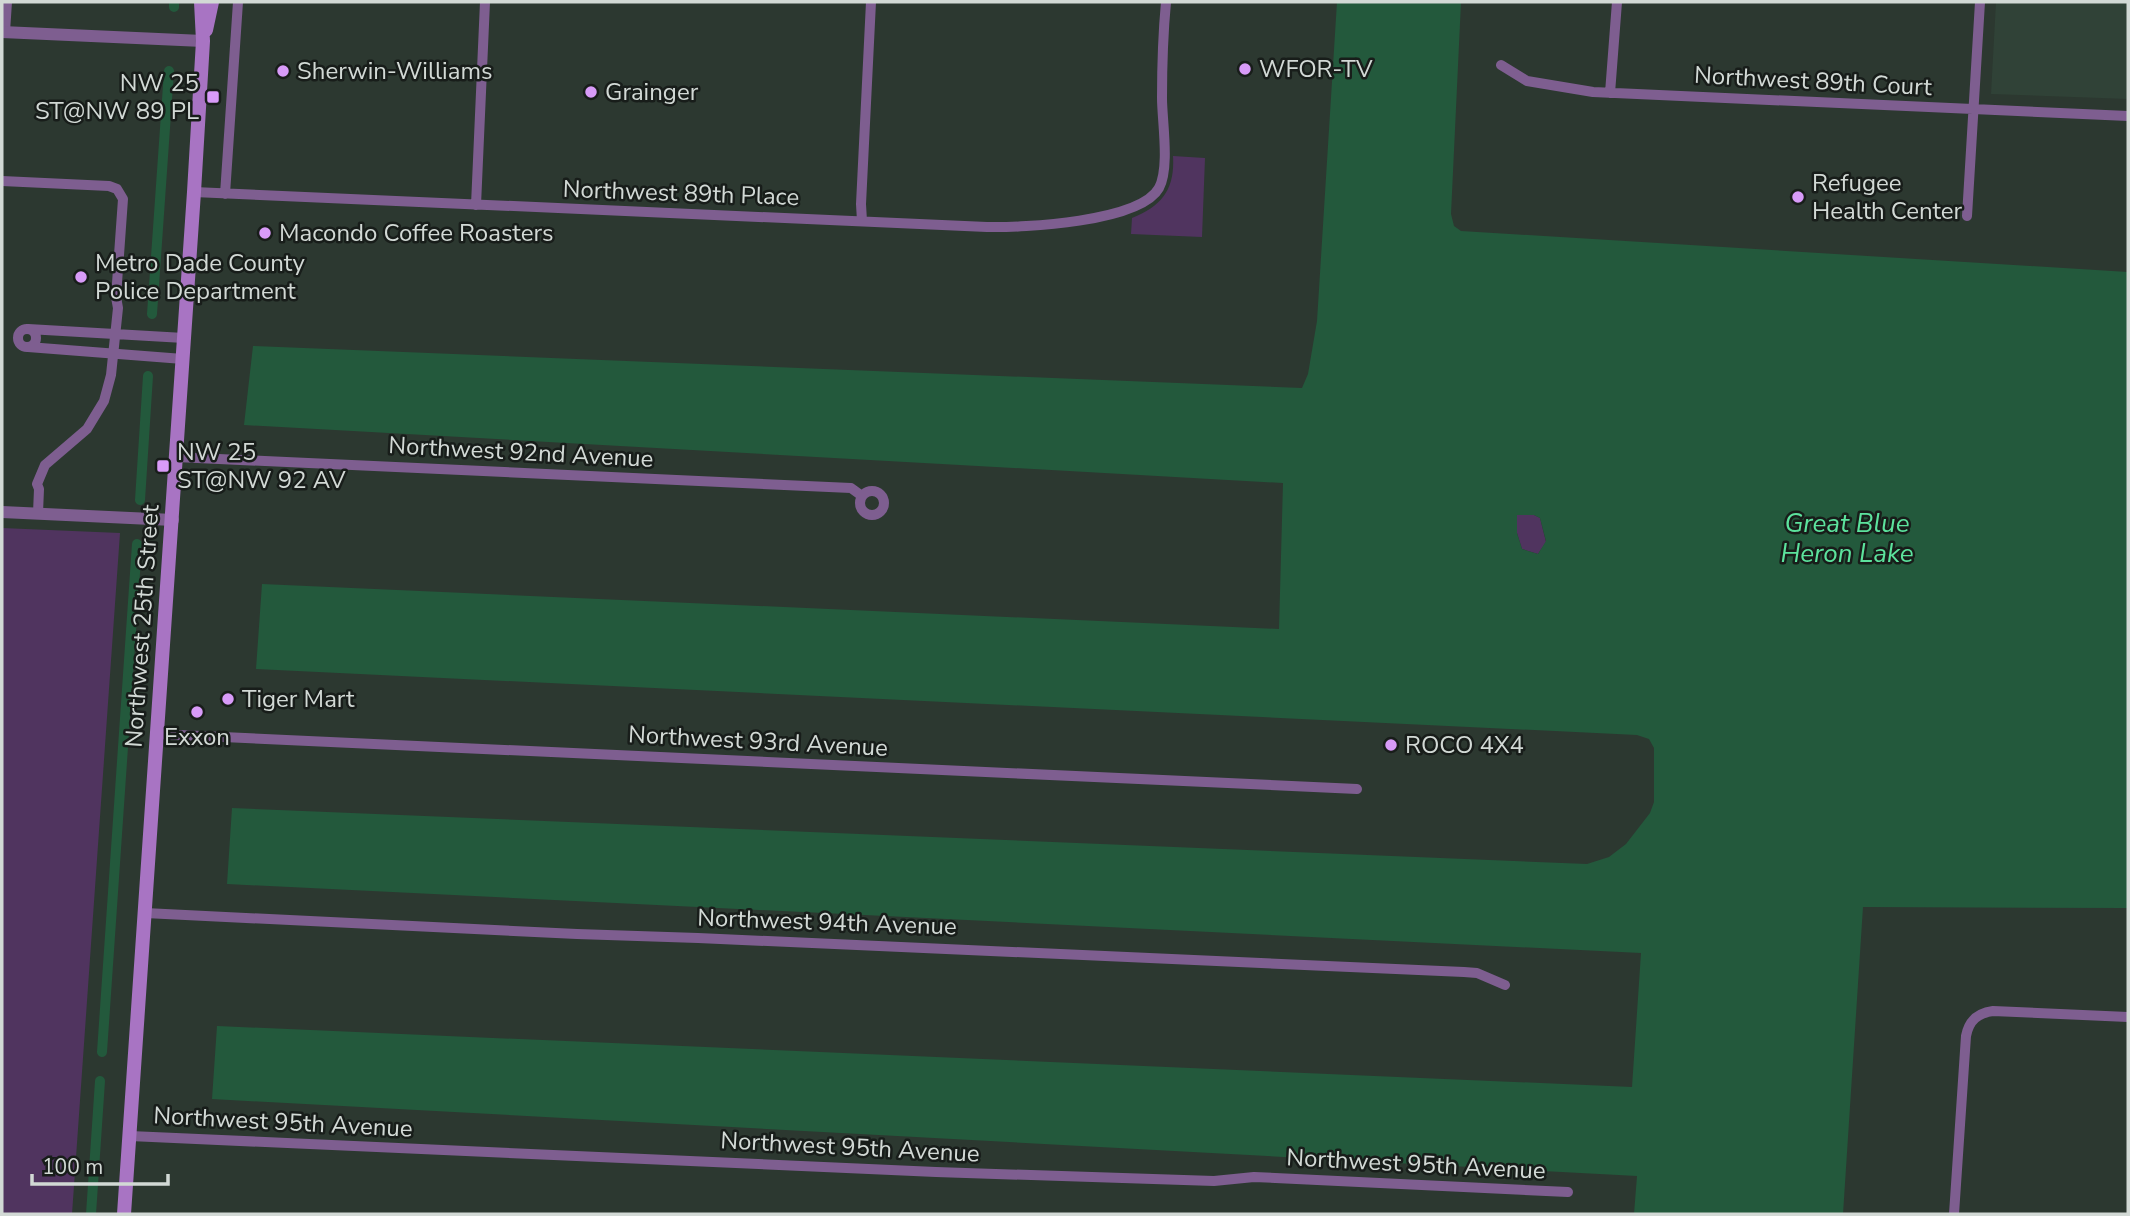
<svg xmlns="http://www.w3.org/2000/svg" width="2130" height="1216" viewBox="0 0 2130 1216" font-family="'Nunito Sans',sans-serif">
<rect width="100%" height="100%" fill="#2c3830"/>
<path fill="#304237" d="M 1996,2 L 2128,2 L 2128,99 L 1991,94 Z"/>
<path fill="#50345f" d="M 1173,156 L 1205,158 L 1202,237 L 1131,234 L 1132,218 C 1163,206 1175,188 1173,156 Z
M 1517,515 L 1534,515 L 1540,518 L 1546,542 L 1538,554 L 1522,549 L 1517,533 Z
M 2,528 L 120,533 L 72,1214 L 2,1214 Z"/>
<path fill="#23593c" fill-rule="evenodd" d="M 1337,2 L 1461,2 L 1451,214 L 1454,226 L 1461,231 L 2128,272 L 2128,908 L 1863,907 L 1843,1214 L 1634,1214 L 1637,1176 L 212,1099 L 217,1026 L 1632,1087 L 1641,953 L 227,884 L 232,808 L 1587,864 L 1609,857 L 1626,844 L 1650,813 L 1654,802 L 1654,748 L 1649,739 L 1637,735 L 256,669 L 262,584 L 1279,629 L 1283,483 L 244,425 L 253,346 L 1302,388 L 1308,374 L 1317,321 ZM 1534,515 L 1540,518 L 1546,541 L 1538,554 L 1522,549 L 1517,533 L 1517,515 Z"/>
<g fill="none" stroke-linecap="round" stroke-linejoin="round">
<path stroke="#23593c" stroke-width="10" d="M 174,7 L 174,2
M 152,314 L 169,71
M 140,500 L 148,376
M 102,1052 L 137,544
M 91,1214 L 100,1081"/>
<path stroke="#7e5e90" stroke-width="10" d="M 5,32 L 7,2
M 1501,65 L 1527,81 L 1593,92 L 2128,116
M 1610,93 L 1617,2
M 2,181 L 109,186 L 117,189 L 123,199 L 116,297 L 118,308 L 111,375 L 104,401 L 87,429 L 45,465 L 37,484 L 39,489 L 38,513
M 194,192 L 987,227 C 1023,228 1140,222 1159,188 C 1170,167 1162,121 1162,98 C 1162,66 1163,34 1166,2
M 225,194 L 238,2
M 476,205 L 485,2
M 1967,216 L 1980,2
M 862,221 L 861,204 L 871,2
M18 338a9 9 0 1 1 18 0a9 9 0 1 1-18 0Z
M 28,329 L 184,338
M 28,347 L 183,359
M 176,457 L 851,488 L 862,496
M860 503a12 12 0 1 1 24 0a12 12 0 1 1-24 0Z
M 157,734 L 1357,789
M 145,913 L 577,934 L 698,938 L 1464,972 L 1477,973 L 1505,985
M 130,1136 L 936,1172 L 1214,1181 L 1254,1177 L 1568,1192
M 1954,1214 L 1966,1036 C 1969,1020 1978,1013 1993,1011 L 2128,1017"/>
<path stroke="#7e5e90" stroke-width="12" d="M 2,32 L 203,41
M 2,512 L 173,520"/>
<path stroke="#a874c3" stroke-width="14" d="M 206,30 L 212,2
M 124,1214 L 194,192 L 203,41 L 201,2"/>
</g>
<g fill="#d89bf8" stroke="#181d1a" stroke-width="2.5">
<circle cx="1245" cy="69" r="7"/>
<circle cx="283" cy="71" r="7"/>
<circle cx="591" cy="92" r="7"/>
<rect x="206" y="90" width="14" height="14" rx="3.5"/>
<circle cx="1798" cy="197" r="7"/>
<circle cx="265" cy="233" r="7"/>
<circle cx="81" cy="277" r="7"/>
<rect x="156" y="459" width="14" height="14" rx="3.5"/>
<circle cx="228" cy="699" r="7"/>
<circle cx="197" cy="712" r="7"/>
<circle cx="1391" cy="745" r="7"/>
</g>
<g text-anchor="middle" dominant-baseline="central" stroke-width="5" stroke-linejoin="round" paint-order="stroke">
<g font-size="24" fill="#d2d9d5" stroke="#181d1a" text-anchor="start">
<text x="1259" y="69">WFOR-TV</text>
<text x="297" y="71">Sherwin-Williams</text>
<text x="199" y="83" text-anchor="end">NW 25<tspan x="199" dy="28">ST@NW 89 PL</tspan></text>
<text x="605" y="92">Grainger</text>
<text x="1812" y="183">Refugee<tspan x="1812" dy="28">Health Center</tspan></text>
<text x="279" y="233">Macondo Coffee Roasters</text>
<text x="95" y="263">Metro Dade County<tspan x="95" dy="28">Police Department</tspan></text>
<text x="177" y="452">NW 25<tspan x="177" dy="28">ST@NW 92 AV</tspan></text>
<text x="242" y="699">Tiger Mart</text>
<text x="197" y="737" text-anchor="middle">Exxon</text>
<text x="1405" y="745">ROCO 4X4</text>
</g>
<g font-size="24" fill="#d2d9d5" stroke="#181d1a">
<text transform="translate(1813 81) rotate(3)">Northwest 89th Court</text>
<text transform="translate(681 193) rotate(2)">Northwest 89th Place</text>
<text transform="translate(521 452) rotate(3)">Northwest 92nd Avenue</text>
<text transform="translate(142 626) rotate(-86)">Northwest 25th Street</text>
<text transform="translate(758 741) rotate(3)">Northwest 93rd Avenue</text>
<text transform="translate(827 922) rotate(2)">Northwest 94th Avenue</text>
<text transform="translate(283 1122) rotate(3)">Northwest 95th Avenue</text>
<text transform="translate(850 1147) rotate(3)">Northwest 95th Avenue</text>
<text transform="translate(1416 1164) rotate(3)">Northwest 95th Avenue</text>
</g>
<g font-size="26" font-style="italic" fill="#5ce39d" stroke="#181d1a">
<text x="1847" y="523">Great Blue<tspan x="1847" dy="30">Heron Lake</tspan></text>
</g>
</g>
<rect width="2130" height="1216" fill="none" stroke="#d2d9d5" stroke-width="7"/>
<path d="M32 1174v10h136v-10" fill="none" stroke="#d2d9d5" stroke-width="3.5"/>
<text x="42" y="1174" font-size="21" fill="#d2d9d5" stroke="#181d1a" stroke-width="5" paint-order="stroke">100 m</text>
</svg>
